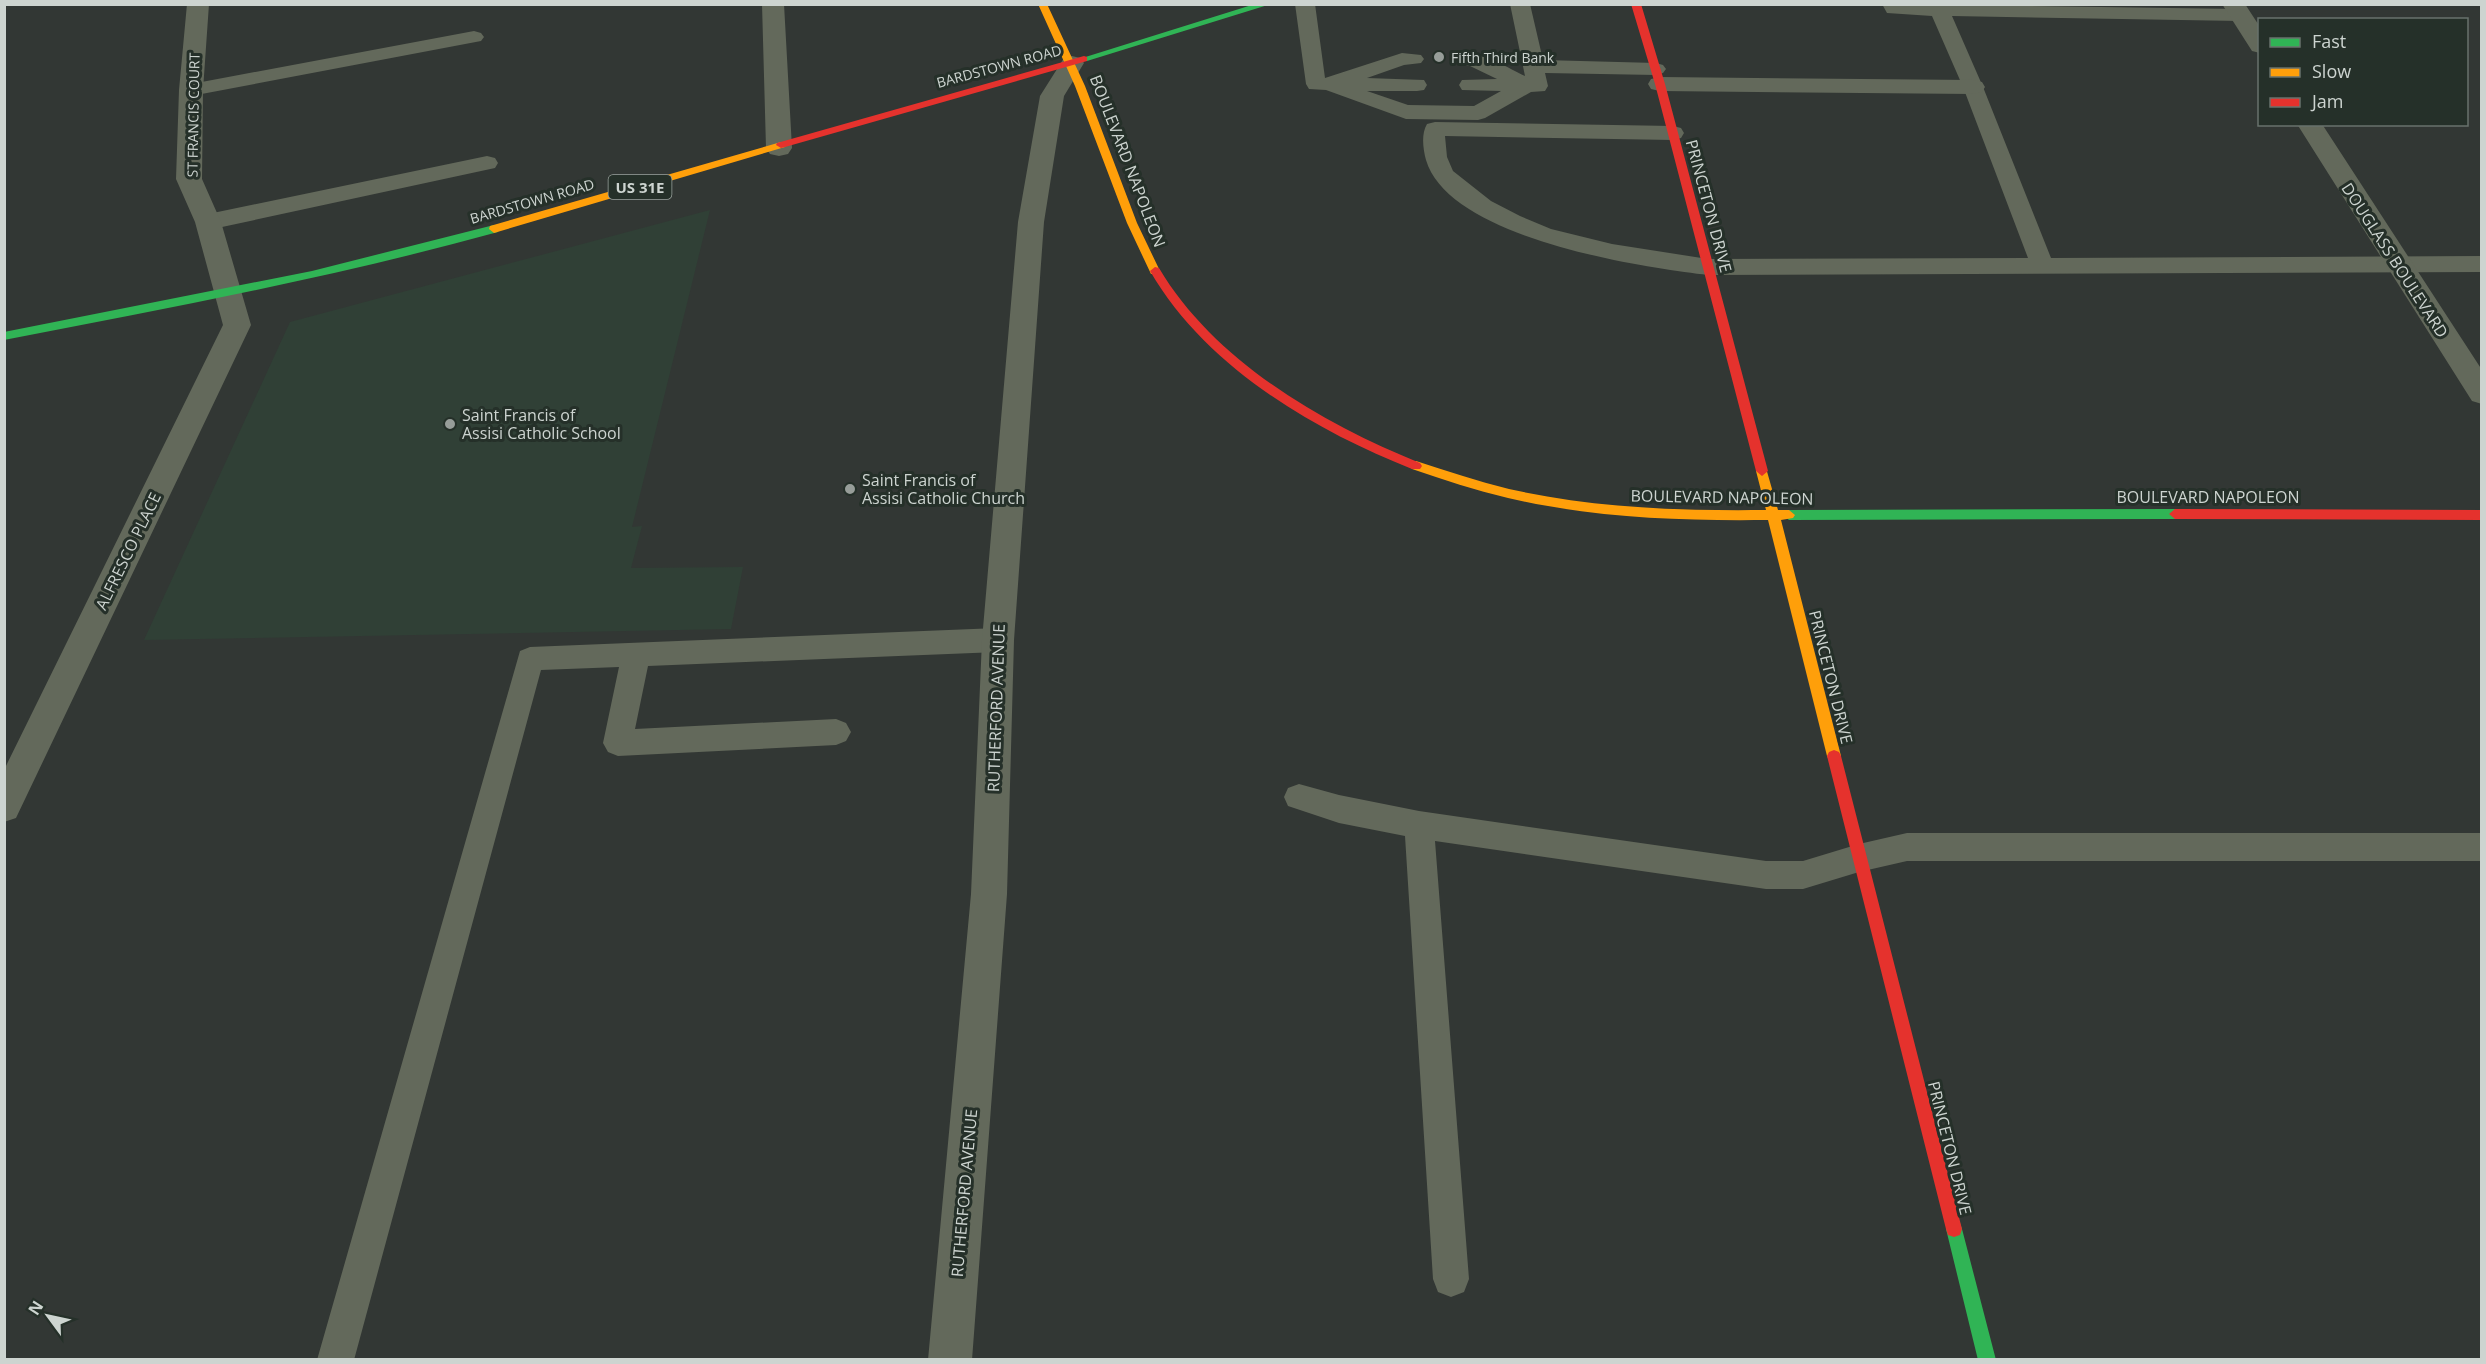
<svg xmlns="http://www.w3.org/2000/svg" width="2486" height="1364" viewBox="0 0 2486 1364" font-family="'Open Sans',sans-serif">
<rect width="100%" height="100%" fill="#323734"/>
<path fill="#304036" d="M 710,210 L 632,527 L 642,526 L 631,568 L 743,567 L 731,629 L 144,640 L 290,322 Z"/>
<g fill="none" stroke-linecap="round" stroke-linejoin="round">
<path fill="#63695b" fill-rule="evenodd" d="M 1295,4 L 1315,4 L 1325,78 L 1402,53 L 1421,55 L 1424,59 L 1421,63 L 1404,65 L 1367,78 L 1424,80 L 1427,85 L 1424,90 L 1417,91 L 1367,91 L 1408,105 L 1474,106 L 1501,91 L 1462,90 L 1459,85 L 1462,80 L 1497,79 L 1470,66 L 1458,63 L 1455,59 L 1458,55 C 1480,49 1505,67 1525,76 L 1510,4 L 1530,4 L 1543,60 L 1656,63 L 1663,65 L 1666,69 L 1663,73 L 1656,75 L 1545,73 L 1548,86 L 1545,91 L 1531,92 L 1485,118 L 1478,120 L 1406,119 L 1326,90 L 1309,89 L 1306,84 Z
M 1882,4 L 2240,9 L 2247,11 L 2250,15 L 2247,19 L 2240,21 L 1952,16 L 1983,87 L 2051,258 L 2482,256 L 2482,272 L 1708,275 C 1639,267 1449,238 1426,160 C 1423,149 1421,134 1427,124 L 1435,122 L 1673,126 L 1681,128 L 1684,133 L 1681,138 L 1673,140 L 1445,136 L 1447,157 L 1453,171 L 1491,201 L 1520,216 L 1551,229 L 1612,244 L 1708,259 L 2028,258 L 1963,87 L 1932,16 L 1887,13 Z
M 474,31 L 481,33 L 484,37 L 481,41 L 191,96 L 184,95 L 181,90 L 184,85 L 191,84 Z
M 487,156 L 495,158 L 498,163 L 495,168 L 208,230 L 200,227 L 197,222 L 200,217 L 208,214 Z
M 998,628 L 1008,632 L 1012,640 L 1008,648 L 998,652 L 648,666 L 635,729 L 836,719 L 846,723 L 851,732 L 846,741 L 836,745 L 618,756 L 608,752 L 603,743 L 619,667 L 541,670 L 354,1360 L 317,1360 L 520,651 L 530,647 Z
M 1299,784 L 1339,795 L 1419,811 L 1766,861 L 1803,861 L 1859,844 L 1907,833 L 2482,833 L 2482,861 L 1907,861 L 1859,872 L 1803,889 L 1766,889 L 1435,841 L 1469,1279 L 1464,1292 L 1451,1297 L 1438,1292 L 1433,1279 L 1405,836 L 1339,823 L 1288,806 L 1284,797 L 1288,788 Z"/>
<path fill="#63695b" fill-rule="evenodd" d="M 187,4 L 209,4 L 203,90 L 202,179 L 221,222 L 251,325 L 16,818 L 4,822 L 4,770 L 223,325 L 195,222 L 176,179 L 179,90 Z
M 762,4 L 784,4 L 792,148 L 788,154 L 779,156 L 770,154 L 766,148 Z
M 2222,4 L 2245,4 L 2260,27 L 2260,53 L 2252,51 Z
M 1072,56 L 1080,58 L 1084,63 L 1064,96 L 1044,222 L 1014,640 L 1007,894 L 972,1360 L 928,1360 L 971,894 L 982,640 L 1018,222 L 1040,96 L 1064,58 Z
M 1660,77 L 1973,80 L 1982,82 L 1985,87 L 1982,92 L 1973,94 L 1660,91 L 1651,89 L 1648,84 L 1651,79 Z
M 2297,124 L 2322,124 L 2482,370 L 2482,404 L 2472,401 Z"/>
<path fill="#30b455" fill-rule="evenodd" d="M 1255,4 L 1271,4 L 1087,61 L 1079,59 Z
M 494,225 L 499,229 L 498,232 C 335,277 170,308 4,340 L 4,332 L 312,271 Z
M 2175,509 L 2181,514 L 2175,519 L 1789,520 L 1783,515 L 1789,510 Z
M 1954,1221 L 1960,1223 L 1962,1229 L 1996,1360 L 1978,1360 L 1946,1229 L 1948,1223 Z"/>
<path fill="#ff9f0a" fill-rule="evenodd" d="M 1038,4 L 1047,4 L 1085,86 L 1137,223 L 1160,271 L 1159,274 L 1151,274 L 1127,223 L 1075,86 Z
M 781,142 L 786,145 L 785,147 L 494,233 L 489,229 L 490,226 Z
M 1416,461 C 1447,471 1477,481 1509,489 C 1593,508 1680,511 1766,510 L 1756,471 L 1762,466 L 1766,468 L 1778,510 L 1789,510 L 1795,515 L 1793,518 L 1781,520 L 1841,756 L 1839,760 L 1834,762 L 1829,760 L 1827,756 L 1768,520 C 1681,521 1593,518 1508,498 C 1475,490 1444,480 1412,469 L 1410,466 Z"/>
<path fill="#e5322d" fill-rule="evenodd" d="M 1631,4 L 1641,4 L 1665,84 L 1768,471 L 1762,476 L 1756,471 L 1655,84 Z
M 1084,56 L 1087,57 L 1087,61 L 785,147 L 781,148 L 776,145 L 777,143 Z
M 1155,267 L 1159,268 C 1214,361 1323,424 1420,463 L 1422,466 L 1420,469 L 1412,469 C 1313,430 1205,366 1150,271 Z
M 2175,509 L 2482,510 L 2482,520 L 2175,519 L 2169,514 Z
M 1834,750 L 1839,752 L 1841,756 L 1962,1229 L 1960,1235 L 1954,1237 L 1948,1235 L 1946,1229 L 1827,756 L 1829,752 Z"/>
</g>
<g fill="#979d99" stroke="#253029" stroke-width="2">
<circle cx="1439" cy="57" r="6"/>
<circle cx="450" cy="424" r="6"/>
<circle cx="850" cy="489" r="6"/>
</g>
<g text-anchor="middle" dominant-baseline="central" stroke-width="6" stroke-linejoin="round" paint-order="stroke">
<g font-size="14" fill="#cdd4d0" stroke="#253029" text-anchor="start">
<text x="1451" y="57">Fifth Third Bank</text>
</g>
<g font-size="14" fill="#cdd4d0" stroke="#253029">
<text transform="translate(999 66) rotate(-15)">BARDSTOWN ROAD</text>
<text transform="translate(193 115) rotate(-89)">ST FRANCIS COURT</text>
<text transform="translate(532 201) rotate(-16)">BARDSTOWN ROAD</text>
</g>
<rect fill="#253029" stroke="#9ba39e" stroke-width="1.5" x="608.5" y="175" width="63" height="24" rx="4.5"/>
<g font-size="15" font-weight="bold" fill="#cdd4d0">
<text x="640" y="187">US 31E</text>
</g>
<g font-size="16" fill="#cdd4d0" stroke="#253029">
<text transform="translate(1128 161) rotate(69)">BOULEVARD NAPOLEON</text>
<text transform="translate(1709 206) rotate(75)">PRINCETON DRIVE</text>
<text transform="translate(2395 260) rotate(57)">DOUGLASS BOULEVARD</text>
<text transform="translate(1722 497) rotate(1)">BOULEVARD NAPOLEON</text>
<text x="2208" y="497">BOULEVARD NAPOLEON</text>
<text transform="translate(128 551) rotate(-64)">ALFRESCO PLACE</text>
<text transform="translate(1831 677) rotate(76)">PRINCETON DRIVE</text>
<text transform="translate(996 708) rotate(-88)">RUTHERFORD AVENUE</text>
<text transform="translate(1950 1148) rotate(76)">PRINCETON DRIVE</text>
<text transform="translate(964 1193) rotate(-85)">RUTHERFORD AVENUE</text>
</g>
<g font-size="16" fill="#cdd4d0" stroke="#253029" text-anchor="start">
<text x="462" y="415">Saint Francis of<tspan x="462" dy="18">Assisi Catholic School</tspan></text>
<text x="862" y="480">Saint Francis of<tspan x="862" dy="18">Assisi Catholic Church</tspan></text>
</g>
</g>
<rect width="2486" height="1364" fill="none" stroke="#cdd4d0" stroke-width="12"/>
<rect x="2258" y="18" width="210" height="108" fill="#253029" stroke="#68726c" stroke-width="1.5"/>
<rect x="2270" y="38" width="30" height="9" fill="#30b455" stroke="#68726c" stroke-width="1.5"/>
<text x="2312" y="48" font-size="18" fill="#cdd4d0">Fast</text>
<rect x="2270" y="68" width="30" height="9" fill="#ff9f0a" stroke="#68726c" stroke-width="1.5"/>
<text x="2312" y="78" font-size="18" fill="#cdd4d0">Slow</text>
<rect x="2270" y="98" width="30" height="9" fill="#e5322d" stroke="#68726c" stroke-width="1.5"/>
<text x="2312" y="108" font-size="18" fill="#cdd4d0">Jam</text>
<g transform="translate(48 1316) rotate(303)" stroke="#253029" stroke-width="4.5" paint-order="stroke">
<path d="M0-4.5L10 22L0 15L-10 22Z" fill="#cdd4d0"/>
<text y="-9" font-size="16" font-weight="bold" text-anchor="middle" fill="#cdd4d0">N</text>
</g>
</svg>
